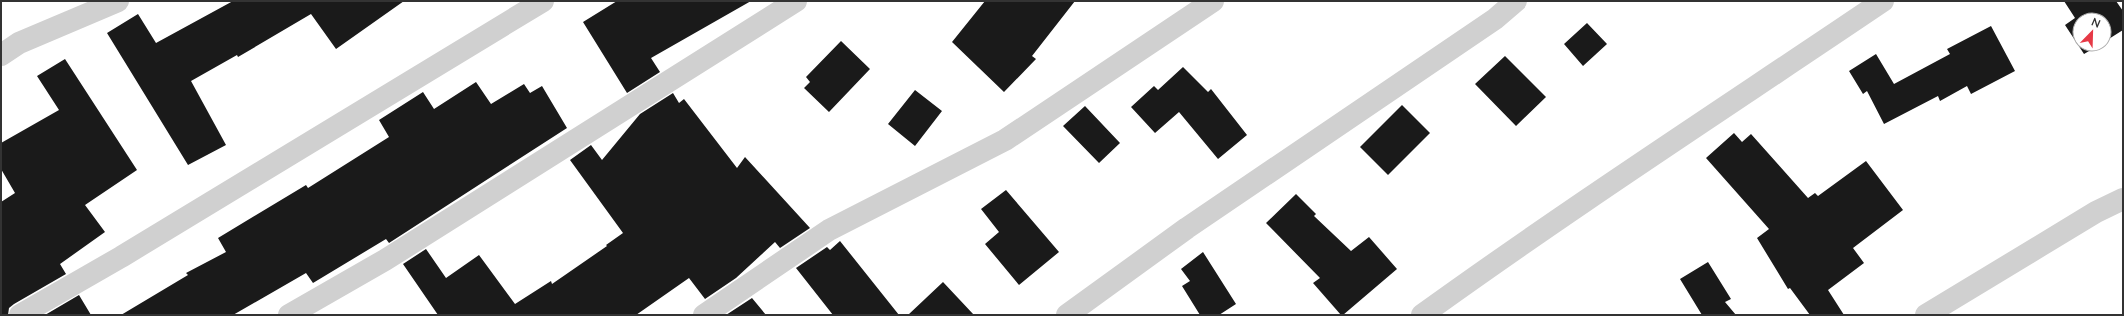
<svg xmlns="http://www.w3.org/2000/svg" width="2124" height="316" viewBox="0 0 2124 316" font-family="Lato,sans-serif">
<rect width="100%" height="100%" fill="#fff"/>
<path fill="#1a1a1a" d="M 233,1 L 404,1 L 336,49 L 311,14 L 238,57 L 237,55 L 191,81 L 226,145 L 188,165 L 107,33 L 138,14 L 156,43 Z
M 617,1 L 751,1 L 651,58 L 660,72 L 627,93 L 583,22 Z
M 985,1 L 1075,1 L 1032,56 L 1036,59 L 1004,92 L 952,42 Z
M 2064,1 L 2116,1 L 2123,11 L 2123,30 L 2104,42 L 2104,20 L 2080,20 L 2080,44 L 2101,44 L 2084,54 L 2065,25 L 2075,18 Z
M 1587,23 L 1607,44 L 1583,66 L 1564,44 Z
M 1991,26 L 2015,71 L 1971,94 L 1967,86 L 1940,101 L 1938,96 L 1884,124 L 1867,91 L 1863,94 L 1849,71 L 1876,54 L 1894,84 L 1950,54 L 1947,49 Z
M 841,41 L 870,69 L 829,112 L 804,88 L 810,82 L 806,77 Z
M 1505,56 L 1546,97 L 1516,126 L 1475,84 Z
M 65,59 L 137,170 L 85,205 L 105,232 L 60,264 L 66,274 L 14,304 L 9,308 L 8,315 L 1,315 L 1,202 L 15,193 L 1,169 L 1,143 L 59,110 L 37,76 Z
M 1183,67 L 1208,92 L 1211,89 L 1247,135 L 1218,159 L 1179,112 L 1155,133 L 1131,107 L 1154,86 L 1158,90 Z
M 476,82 L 491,104 L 524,84 L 530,93 L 542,86 L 567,128 L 389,243 L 386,239 L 313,283 L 306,273 L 233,315 L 121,315 L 188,275 L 186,273 L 226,252 L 218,238 L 306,185 L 308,188 L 389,137 L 379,120 L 423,92 L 434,109 Z
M 915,90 L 942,111 L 915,146 L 888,124 Z
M 673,93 L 679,103 L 684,99 L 737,168 L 745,157 L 810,228 L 780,248 L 775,242 L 736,278 L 705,299 L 689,278 L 636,315 L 438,315 L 403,264 L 426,249 L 446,278 L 479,255 L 515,304 L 551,281 L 552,284 L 607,246 L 606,245 L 623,233 L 570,160 L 591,145 L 602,160 L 640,114 Z
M 1402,105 L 1430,133 L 1388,175 L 1360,147 Z
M 1085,106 L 1120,143 L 1099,163 L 1063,126 Z
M 1734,133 L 1742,142 L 1751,134 L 1808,198 L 1815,193 L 1818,196 L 1866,161 L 1903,210 L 1853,248 L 1864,263 L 1828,290 L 1844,315 L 1810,315 L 1790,288 L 1788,289 L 1757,238 L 1769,229 L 1706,158 Z
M 1006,190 L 1059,252 L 1019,285 L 985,244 L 999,232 L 981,209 Z
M 1296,194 L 1316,214 L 1314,216 L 1351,251 L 1369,237 L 1397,269 L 1343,315 L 1341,315 L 1313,283 L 1320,278 L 1266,223 Z
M 840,241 L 899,315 L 833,315 L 796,268 L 827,247 L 830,250 Z
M 1203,252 L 1236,304 L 1219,315 L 1200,315 L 1182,286 L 1190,281 L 1181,269 Z
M 1708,262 L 1731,299 L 1725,302 L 1736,315 L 1702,315 L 1680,279 Z
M 943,282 L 974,315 L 908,315 Z
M 79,295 L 91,315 L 45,315 Z
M 752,298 L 766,315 L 726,315 Z"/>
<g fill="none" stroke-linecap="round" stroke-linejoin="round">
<path stroke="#d0d0d0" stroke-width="22" d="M 1,55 L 19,43 L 118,1
M 20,315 L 121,257 L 543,1
M 289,315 L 385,260 L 796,1
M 704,315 L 829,230 L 1005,140 L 1213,1
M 1067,315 L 1187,228 L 1495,19 L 1516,1
M 1422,315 C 1573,206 1729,105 1883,1
M 1926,315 L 2096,212 L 2123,199"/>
</g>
<rect width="2124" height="316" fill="none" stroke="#333333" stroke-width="4"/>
<g transform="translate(2092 32) rotate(23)"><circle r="19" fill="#ffffff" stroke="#adadad"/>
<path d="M0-3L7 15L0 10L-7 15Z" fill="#e63946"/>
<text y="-6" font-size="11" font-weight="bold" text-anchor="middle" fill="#333333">N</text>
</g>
</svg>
